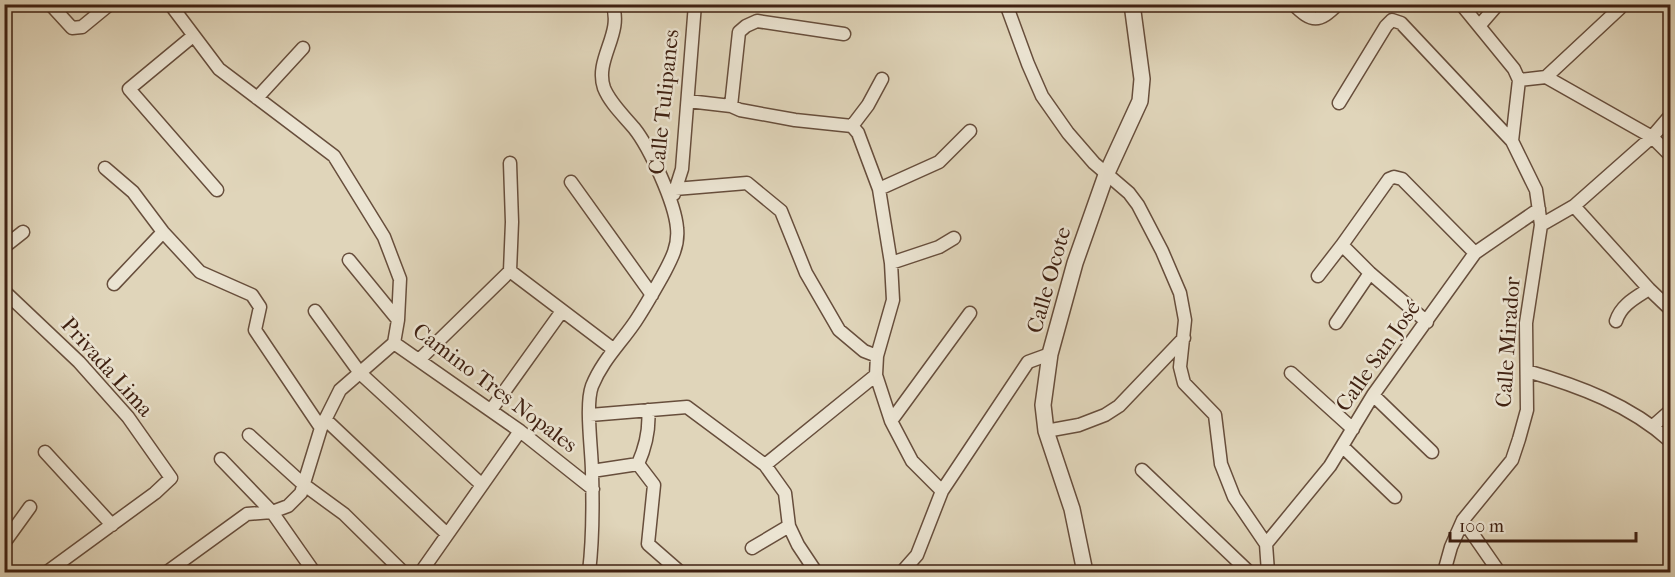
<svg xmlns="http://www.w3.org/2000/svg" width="1675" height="577" viewBox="0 0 1675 577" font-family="'IM FELL French Canon',serif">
<rect width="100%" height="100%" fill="#e0d5ba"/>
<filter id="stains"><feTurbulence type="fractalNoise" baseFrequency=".00333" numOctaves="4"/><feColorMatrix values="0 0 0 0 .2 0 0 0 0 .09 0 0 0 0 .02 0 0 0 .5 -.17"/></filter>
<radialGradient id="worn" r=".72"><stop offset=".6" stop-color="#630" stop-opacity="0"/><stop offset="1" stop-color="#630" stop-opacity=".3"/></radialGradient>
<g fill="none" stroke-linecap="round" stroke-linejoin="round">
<defs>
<path id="minor" d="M 50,4 L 72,28 L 82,27 L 110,4
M 170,4 L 219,69 L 334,156 L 384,237 L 400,279 L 398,320 L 394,343 L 520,431 L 593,489
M 1006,4 L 1028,64 L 1042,96 L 1068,133 L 1094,163 L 1129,193 L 1138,205 L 1162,251 L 1180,293 L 1185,320 L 1180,367 L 1184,383 L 1215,415 L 1221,464 L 1234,497 L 1266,544 L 1268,572
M 1293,4 C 1312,23 1319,23 1338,4
M 1461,4 L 1514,69 L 1519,80 L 1512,141
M 1479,26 L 1498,4
M 193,36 L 129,89 L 217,190
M 1546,77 L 1620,8
M 1519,80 L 1546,77 L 1652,137 L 1670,155
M 257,98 L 303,48
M 688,101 L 731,106 L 740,110 L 795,120 L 852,126 L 858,133 L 879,189 L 891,263 L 893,300 L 877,356 L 876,375 L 891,421 L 912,461 L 942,491
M 1339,103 L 1386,26 L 1392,20 L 1401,23 L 1512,141 L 1536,190 L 1541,225 L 1526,323 L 1527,410 L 1519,439 L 1512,460 L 1463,520 L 1451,547 L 1444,572
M 731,106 L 739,32 L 746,26 L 757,21 L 844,34
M 852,126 L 868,105 L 882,79
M 105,168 L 133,192 L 163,232 L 200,272 L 252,295 L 260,307 L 255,330 L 321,428
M 571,182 L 652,295
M 675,189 L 747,183 L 781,211 L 806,273 L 839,330 L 864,351 L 877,356
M 879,189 L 939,162 L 970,131
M 674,194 L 682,169 L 695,4
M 1574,206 L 1649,289 L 1670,309
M 1541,225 L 1574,206 L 1652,137 L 1670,116
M 4,247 L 23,232
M 349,260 L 398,320
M 891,263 L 939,247 L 954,238
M 510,271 L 613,349
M 510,271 L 512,222 L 510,163
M 1318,276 L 1342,245
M 114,284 L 163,232
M 4,291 L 79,362 L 128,417 L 171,478 L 155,493 L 47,572
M 315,311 L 360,373 L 482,485
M 1616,321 C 1621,305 1635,298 1649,289
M 1427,322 L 1370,273 L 1342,245 L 1389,179 L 1394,177 L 1402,179 L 1475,253
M 1336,323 L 1370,273
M 419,360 L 510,271
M 1527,371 C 1579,386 1630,405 1670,441
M 1291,373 L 1353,429
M 1373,395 L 1432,452
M 491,410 L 562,311
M 590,415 L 687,407 L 765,465 L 785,493 L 789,526 L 798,545 L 816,572
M 325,419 L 447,534
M 891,421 L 970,313
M 1653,426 L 1670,411
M 1046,431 L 1079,425 L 1105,415 L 1119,406 L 1184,338
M 249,435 L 303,484 L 344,514 L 403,572
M 1343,447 L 1395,497
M 45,452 L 112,525
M 221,459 L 272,512 L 314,572
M 638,464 L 654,485 L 648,544 L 680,572
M 765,465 L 876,375
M 1142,470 L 1249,572
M 592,471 L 638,464 C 646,446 650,430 648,410
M 1463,520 L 1499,572
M 4,543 L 30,507
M 1266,544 L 1330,466 L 1373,395 L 1475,253 L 1539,209
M 752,548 L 789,526
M 167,572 L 247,514 L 272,512 L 288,506 L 301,493 L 321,428 L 340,390 L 394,343
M 421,572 L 520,431
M 589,572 C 593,539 593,506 592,472 C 592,451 585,405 592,386 C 602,361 620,344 635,322 C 645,307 654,291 663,275 C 671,260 679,246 677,228 C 675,203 650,148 634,128 C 624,116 610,103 604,88 C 594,59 624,33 612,4
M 902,572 L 917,555 L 942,491 L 1028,362 L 1050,354"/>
<path id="tertiary" d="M 1085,572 L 1072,509 L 1046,431 L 1043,405 L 1050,354 L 1075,263 L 1106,175 L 1140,101 L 1142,79 L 1132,4"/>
</defs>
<use href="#minor" stroke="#674e3c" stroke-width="15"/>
<use href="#tertiary" stroke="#674e3c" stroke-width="18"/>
<use href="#minor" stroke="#ebe4d2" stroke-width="12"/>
<use href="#tertiary" stroke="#ebe4d2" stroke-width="15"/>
</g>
<g text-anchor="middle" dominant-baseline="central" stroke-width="5" stroke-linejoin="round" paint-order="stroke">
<g font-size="22" fill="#3f2112" stroke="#ebe4d2">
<text transform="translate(664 102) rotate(-84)">Calle Tulipanes</text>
<text transform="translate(1049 280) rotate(-74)">Calle Ocote</text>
<text transform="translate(1508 342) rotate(-86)">Calle Mirador</text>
<text transform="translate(1378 356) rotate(-55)">Calle San José</text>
<text transform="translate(107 367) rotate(48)">Privada Lima</text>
<text transform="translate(495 388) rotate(37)">Camino Tres Nopales</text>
</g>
</g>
<rect width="1675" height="577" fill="none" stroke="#e0d5ba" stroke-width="24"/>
<rect x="6" y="6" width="1663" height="565" fill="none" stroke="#3f2112" stroke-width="3"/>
<rect x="12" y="12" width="1651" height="553" fill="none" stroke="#3f2112" stroke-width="1.5"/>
<path d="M1450 532v9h186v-9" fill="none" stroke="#3f2112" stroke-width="3"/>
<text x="1459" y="532" font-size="18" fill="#3f2112" stroke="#ebe4d2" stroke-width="4.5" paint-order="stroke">100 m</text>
<rect width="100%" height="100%" filter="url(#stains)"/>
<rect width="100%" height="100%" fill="url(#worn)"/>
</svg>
